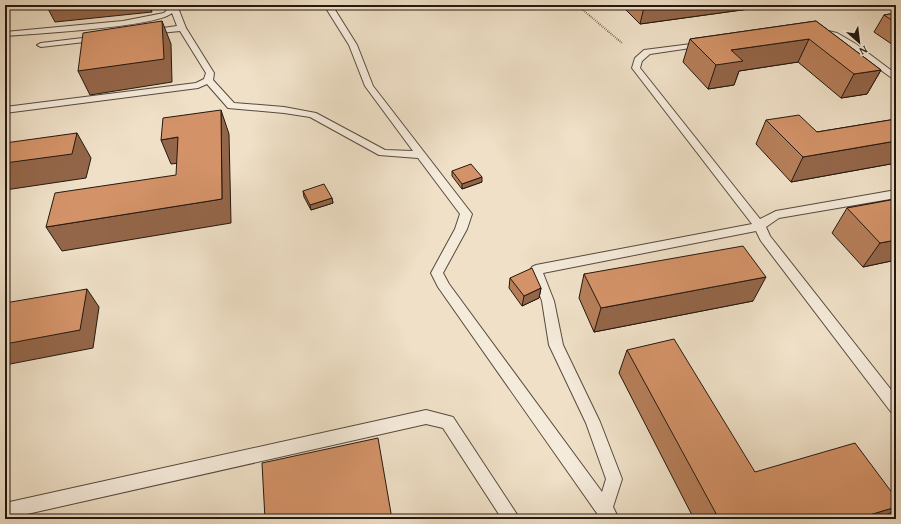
<svg xmlns="http://www.w3.org/2000/svg" width="901" height="524" viewBox="0 0 901 524" font-family="'Gentium Book Plus',serif">
<rect width="100%" height="100%" fill="#efe0c7"/>
<filter id="stains"><feTurbulence type="fractalNoise" baseFrequency=".005" numOctaves="4"/><feColorMatrix values="0 0 0 0 .2 0 0 0 0 .09 0 0 0 0 .02 0 0 0 .5 -.17"/></filter>
<radialGradient id="worn" r=".72"><stop offset=".6" stop-color="#630" stop-opacity="0"/><stop offset="1" stop-color="#630" stop-opacity=".3"/></radialGradient>
<g fill="none" stroke-linecap="round" stroke-linejoin="round">
<defs>
<path id="service" d="M 169,5 L 177,5 L 186,28 L 214,73 L 213,80 L 234,103 L 284,107 L 316,113 L 385,150 L 413,151 L 365,86 L 349,45 L 324,5 L 332,5 L 357,45 L 373,86 L 472,214 L 467,229 L 443,273 L 449,284 L 602,492 L 606,479 L 586,423 L 549,345 L 542,301 L 530,270 L 532,267 L 536,265 L 752,224 L 632,68 L 635,58 L 644,50 L 707,42 L 708,44 L 707,46 L 704,46 L 650,54 L 642,61 L 640,68 L 760,219 L 776,211 L 896,190 L 896,198 L 779,218 L 766,227 L 770,236 L 896,396 L 896,413 L 891,412 L 761,241 L 756,231 L 543,273 L 554,301 L 563,345 L 600,422 L 622,479 L 613,507 L 619,519 L 601,519 L 438,287 L 431,273 L 455,229 L 460,214 L 418,158 L 379,155 L 310,117 L 284,113 L 228,108 L 207,84 L 198,88 L 5,113 L 5,107 L 196,83 L 204,79 L 206,73 L 180,31 L 149,34 L 145,32 L 149,30 L 177,26 L 172,13 C 157,27 32,34 5,36 L 5,32 L 123,21 L 164,13 L 170,7 Z
M 816,29 L 819,29 L 837,33 L 856,44 L 896,74 L 896,81 L 850,48 L 831,37 L 816,33 Z
M 99,36 L 102,36 L 102,40 L 41,47 L 37,45 L 41,43 Z
M 426,410 L 453,417 L 520,519 L 502,519 L 443,428 L 426,424 L 5,519 L 5,503 Z"/>
</defs>
<use href="#service" stroke="#574a3e" stroke-width="2"/>
<path stroke="#241810" stroke-width="2" stroke-dasharray="0.5 1.5" stroke-linecap="butt" d="M 577,5 L 622,43"/>
<use href="#service" fill="#f5ebdb" fill-rule="evenodd"/>
</g>
<path fill="#b57e59" stroke="#241810" d="M 621,5 L 778,5 L 640,24 Z
M 896,13 L 896,47 L 874,32 L 884,15 Z
M 816,21 L 881,70 L 867,94 L 841,98 L 798,62 L 739,71 L 734,85 L 708,89 L 683,62 L 690,39 Z
M 896,119 L 896,163 L 791,182 L 756,144 L 766,120 L 817,132 Z
M 452,171 L 482,182 L 462,189 L 452,176 Z
M 303,191 L 332,198 L 333,203 L 311,210 L 304,197 Z
M 896,199 L 896,260 L 863,267 L 832,233 L 847,208 Z
M 584,274 L 753,301 L 594,332 L 579,298 Z
M 510,278 L 541,288 L 539,298 L 522,306 L 509,288 Z
M 627,350 L 755,472 L 896,509 L 881,519 L 694,519 L 619,373 Z"/>
<path fill="#946649" stroke="#241810" d="M 46,5 L 150,5 L 152,12 L 55,22 Z
M 659,5 L 778,5 L 640,24 L 644,7 Z
M 162,21 L 171,44 L 172,82 L 90,95 L 78,71 Z
M 809,39 L 798,62 L 739,71 L 734,85 L 708,89 L 716,65 L 731,50 Z
M 881,70 L 867,94 L 841,98 L 854,74 Z
M 221,110 L 229,134 L 231,223 L 62,251 L 46,227 L 222,199 Z
M 77,133 L 91,158 L 86,178 L 5,190 L 5,163 Z
M 178,137 L 188,162 L 171,164 L 161,140 Z
M 896,141 L 896,163 L 791,182 L 803,157 Z
M 482,177 L 482,182 L 462,189 L 462,184 Z
M 332,198 L 333,203 L 311,210 L 310,205 Z
M 5,221 L 9,226 L 5,240 Z
M 896,240 L 896,260 L 863,267 L 880,243 Z
M 766,277 L 753,301 L 594,332 L 601,308 Z
M 541,288 L 539,298 L 522,306 L 524,296 Z
M 87,289 L 99,307 L 93,348 L 5,365 L 5,344 Z
M 896,507 L 896,509 L 881,519 L 856,519 Z"/>
<path fill="#d39268" stroke="#241810" d="M 642,5 L 659,5 L 644,7 Z
M 896,13 L 896,23 L 884,15 Z
M 162,21 L 164,59 L 78,71 L 83,33 Z
M 816,21 L 881,70 L 854,74 L 809,39 L 731,50 L 743,61 L 716,65 L 690,39 Z
M 221,110 L 222,199 L 46,227 L 55,193 L 176,175 L 178,137 L 161,140 L 163,118 Z
M 799,115 L 817,132 L 896,119 L 896,141 L 803,157 L 766,120 Z
M 77,133 L 72,154 L 5,163 L 5,143 Z
M 471,164 L 482,177 L 462,184 L 452,171 Z
M 324,184 L 332,198 L 310,205 L 303,191 Z
M 896,199 L 896,240 L 880,243 L 847,208 Z
M 743,246 L 766,277 L 601,308 L 584,274 Z
M 532,268 L 541,288 L 524,296 L 510,278 Z
M 87,289 L 80,330 L 5,344 L 5,303 Z
M 674,339 L 755,472 L 855,443 L 896,498 L 896,507 L 856,519 L 719,519 L 627,350 Z
M 378,438 L 392,519 L 265,519 L 262,463 Z"/>
<rect width="901" height="524" fill="none" stroke="#efe0c7" stroke-width="20"/>
<rect x="6" y="6" width="889" height="512" fill="none" stroke="#241810" stroke-width="2"/>
<rect x="10" y="10" width="881" height="504" fill="none" stroke="#241810"/>
<g transform="translate(859 42) rotate(152)" stroke="#f5ebdb" stroke-width="3" paint-order="stroke">
<path d="M0-3L7 15L0 10L-7 15Z" fill="#241810"/>
<text y="-6" font-size="11" font-weight="bold" text-anchor="middle" fill="#241810">N</text>
</g>
<rect width="100%" height="100%" filter="url(#stains)"/>
<rect width="100%" height="100%" fill="url(#worn)"/>
</svg>
